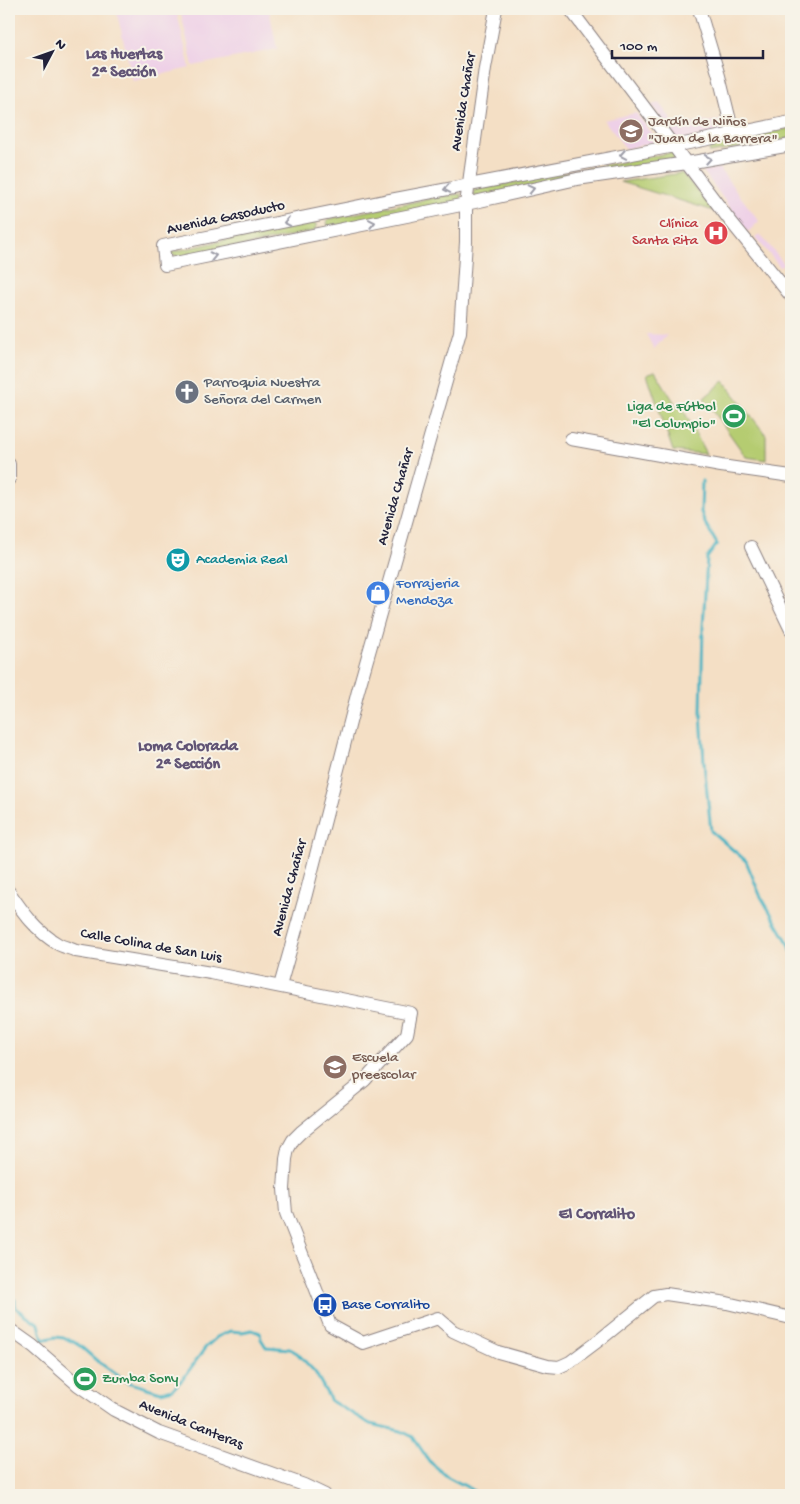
<svg xmlns="http://www.w3.org/2000/svg" width="800" height="1504" viewBox="0 0 800 1504" font-family="'Gochi Hand',sans-serif">
<rect width="100%" height="100%" fill="#f7f3e8"/>
<filter id="ink" filterUnits="userSpaceOnUse"><feTurbulence type="fractalNoise" baseFrequency=".02" numOctaves="2"/><feDisplacementMap in="SourceGraphic" scale="10" xChannelSelector="R" yChannelSelector="G"/><feConvolveMatrix kernelMatrix="1 2 1 2 8 2 1 2 1" color-interpolation-filters="sRGB"/></filter>
<filter id="wash" filterUnits="userSpaceOnUse"><feTurbulence type="fractalNoise" baseFrequency=".0096" numOctaves="4" result="noise"/><feDisplacementMap in="SourceGraphic" scale="20" xChannelSelector="R" yChannelSelector="G"/><feGaussianBlur stdDeviation="1.12" result="paint"/><feColorMatrix in="noise" values="0 0 0 0 0 0 0 0 0 0 0 0 0 0 0 0 0 1.4 0 .05"/><feComposite in="paint" operator="in"/></filter>
<g filter="url(#wash)">
<rect width="100%" height="100%" fill="#f4dfc5"/>
<path fill="#eed0e7" d="M 116,9 L 176,9 L 190,68 L 133,81 Z
M 180,9 L 269,9 L 277,49 L 193,66 Z
M 660,103 L 675,125 L 723,120 L 725,134 L 678,140 L 651,105 Z
M 636,113 L 658,141 L 626,149 L 604,120 Z
M 719,168 L 759,221 L 748,232 L 703,171 Z
M 760,234 L 784,264 L 780,267 L 755,237 Z
M 646,334 L 667,335 L 654,349 Z"/>
<path fill="#b5cc71" stroke="#6c7756" d="M 791,128 L 791,138 L 710,153 L 708,145 Z
M 674,152 L 677,159 L 473,197 L 474,190 Z
M 682,173 L 714,211 L 620,182 Z
M 462,194 L 461,201 L 329,228 L 327,222 L 328,219 L 448,195 Z
M 311,221 L 316,224 L 316,228 L 314,231 L 183,259 L 168,253 Z
M 655,371 L 676,405 L 683,409 L 706,454 L 673,451 L 647,374 Z
M 724,381 L 766,435 L 766,460 L 746,457 L 704,398 Z"/>
<g fill="none" stroke-linecap="round" stroke-linejoin="round">
<path stroke="#46b3c3" stroke-width="3" d="M 702,481 L 701,512 L 705,523 L 717,544 L 707,558 L 703,627 L 701,712 L 704,763 L 711,831 L 746,861 L 760,895 L 790,946 L 791,951
M 9,1295 L 15,1300 L 16,1308 L 39,1324 L 43,1340 L 55,1337 L 64,1338 L 72,1341 L 80,1346 L 96,1360 L 127,1382 L 161,1392 L 173,1389 L 183,1379 L 205,1348 L 217,1337 L 230,1331 L 242,1332 L 252,1330 L 260,1333 L 261,1339 L 266,1347 L 290,1349 L 297,1353 L 315,1372 L 331,1401 L 370,1424 L 401,1431 L 413,1437 L 429,1461 L 448,1477 L 471,1489 L 478,1495"/>
</g>
</g>
<g filter="url(#ink)">
<g fill="none" stroke-linecap="round" stroke-linejoin="round">
<defs>
<path id="secondary" d="M 570,9 L 728,218 L 791,296
M 699,9 L 719,76 L 733,133
M 791,122 L 674,146 L 385,201 L 163,246 L 165,265 L 466,204 L 577,179 L 687,163 L 791,145
M 571,439 L 721,466 L 791,476
M 9,464 L 9,479
M 751,547 L 791,630
M 9,892 C 22,911 37,932 58,944 C 63,947 70,948 76,951 L 211,973 L 411,1013 L 407,1034 L 365,1080 L 301,1132 L 293,1140 L 288,1149 L 286,1159 L 284,1189 L 286,1213 L 330,1325 L 363,1343 L 438,1318 L 453,1331 L 498,1352 L 548,1366 L 559,1367 L 570,1362 L 602,1338 L 654,1296 L 666,1294 L 727,1303 L 791,1318
M 280,986 L 306,894 L 358,691 L 460,332 L 466,242 L 466,204 L 485,68 L 496,9
M 9,1329 L 33,1346 L 78,1385 L 114,1410 L 159,1433 L 304,1485 L 325,1495"/>
</defs>
<use href="#secondary" stroke="#8b8080" stroke-width="14"/>
<use href="#secondary" stroke="#fff" stroke-width="12"/>
</g>
<defs><path id="oneway-chevron" d="M-2-3.5L2.5 0L-2 3.5" fill="none" stroke-width="1.6" stroke-linecap="round" stroke-linejoin="round" transform="scale(1.25)"/></defs>
<g stroke="#9c9ca7">
<use href="#oneway-chevron" transform="translate(623 155) rotate(170)"/>
<use href="#oneway-chevron" transform="translate(708 159) rotate(-9)"/>
<use href="#oneway-chevron" transform="translate(447 189) rotate(169)"/>
<use href="#oneway-chevron" transform="translate(531 189) rotate(-13)"/>
<use href="#oneway-chevron" transform="translate(287 222) rotate(169)"/>
<use href="#oneway-chevron" transform="translate(372 223) rotate(-11)"/>
<use href="#oneway-chevron" transform="translate(213 256) rotate(-12)"/>
</g>
</g>
<defs>
<symbol id="school-disc" viewBox="-11 -11 22 22"><circle r="9.5" fill="#8d6e63" stroke="#f7f3e8"/><path d="M0-5L7-2L0 1L-7-2ZM-4 1L0 2.5L4 1V4Q0 6-4 4Z" fill="#fff"/></symbol>
<symbol id="hospital-disc" viewBox="-11 -11 22 22"><circle r="9.5" fill="#e0444e" stroke="#f7f3e8"/><path d="M-5-5h3v3.5h4V-5h3V5h-3V1.5h-4V5h-3Z" fill="#fff"/></symbol>
<symbol id="church-disc" viewBox="-11 -11 22 22"><circle r="9.5" fill="#6b7280" stroke="#f7f3e8"/><path d="M-1.2-6h2.4v3.5h3.3v2.4h-3.3V6h-2.4V-.1h-3.3v-2.4h3.3Z" fill="#fff"/></symbol>
<symbol id="stadium-disc" viewBox="-11 -11 22 22"><circle r="9.5" fill="#2e9e5b" stroke="#f7f3e8"/><path d="M0-5a6.5 5 0 1 0 0 10a6.5 5 0 1 0 0-10ZM-3.5-1.8h7v3.6h-7Z" fill="#fff"/></symbol>
<symbol id="theatre-disc" viewBox="-11 -11 22 22"><circle r="9.5" fill="#0f9aa8" stroke="#f7f3e8"/><path d="M-5-5.5Q0-4 5-5.5V0Q5 5 0 6Q-5 5-5 0ZM-3.3-2.5H-1v1.5H-3.3ZM1-2.5H3.3v1.5H1ZM-2.8 1Q0 5.5 2.8 1Z" fill="#fff"/></symbol>
<symbol id="shop-disc" viewBox="-11 -11 22 22"><circle r="9.5" fill="#3f7fe0" stroke="#f7f3e8"/><path d="M-5-2.5h2.3a2.7 3.5 0 0 1 5.4 0H5L5.5 6h-11ZM-1.5-2.5h3a1.5 2.3 0 0 0-3 0Z" fill="#fff"/></symbol>
<symbol id="bus-disc" viewBox="-11 -11 22 22"><circle r="9.5" fill="#1a4fb4" stroke="#f7f3e8"/><path d="M-5-6H5V4H4V6H2V4H-2V6H-4V4H-5ZM-3.5-4V0h7V-4ZM-3.5 1.2v1.5H-2V1.2ZM2 1.2v1.5H3.5V1.2Z" fill="#fff"/></symbol>
</defs>
<g fill-rule="evenodd">
<use href="#school-disc" x="617" y="117" width="28" height="28"/>
<use href="#hospital-disc" x="702" y="219" width="28" height="28"/>
<use href="#church-disc" x="173" y="378" width="28" height="28"/>
<use href="#stadium-disc" x="720" y="402" width="28" height="28"/>
<use href="#theatre-disc" x="164" y="546" width="28" height="28"/>
<use href="#shop-disc" x="364" y="579" width="28" height="28"/>
<use href="#school-disc" x="321" y="1053" width="28" height="28"/>
<use href="#bus-disc" x="311" y="1291" width="28" height="28"/>
<use href="#stadium-disc" x="71" y="1365" width="28" height="28"/>
</g>
<g text-anchor="middle" dominant-baseline="central" stroke-width="4" stroke-linejoin="round" paint-order="stroke">
<g font-size="15" fill="#22223b" stroke="#f7f3e8">
<text transform="translate(464 102) rotate(-81)">Avenida Chañar</text>
<text transform="translate(226 218) rotate(-12)">Avenida Gasoducto</text>
<text transform="translate(396 497) rotate(-74)">Avenida Chañar</text>
<text transform="translate(290 888) rotate(-75)">Avenida Chañar</text>
<text transform="translate(151 946) rotate(10)">Calle Colina de San Luis</text>
<text transform="translate(191 1425) rotate(22)">Avenida Canteras</text>
</g>
<g font-size="15" fill="#785e54" stroke="#f7f3e8" text-anchor="start">
<text x="648" y="122">Jardín de Niños<tspan x="648" dy="17">"Juan de la Barrera"</tspan></text>
<text x="352" y="1058">Escuela<tspan x="352" dy="17">preescolar</tspan></text>
</g>
<g font-size="15" fill="#be3a42" stroke="#f7f3e8" text-anchor="end">
<text x="698" y="224">Clínica<tspan x="698" dy="17">Santa Rita</tspan></text>
</g>
<g font-size="15" fill="#5b616d" stroke="#f7f3e8" text-anchor="start">
<text x="204" y="383">Parroquia Nuestra<tspan x="204" dy="17">Señora del Carmen</tspan></text>
</g>
<g font-size="15" fill="#27864d" stroke="#f7f3e8" text-anchor="end">
<text x="716" y="407">Liga de Fútbol<tspan x="716" dy="17">"El Columpio"</tspan></text>
<text x="102" y="1379" text-anchor="start">Zumba Sony</text>
</g>
<g font-size="15" fill="#0d838f" stroke="#f7f3e8" text-anchor="start">
<text x="196" y="560">Academia Real</text>
</g>
<g font-size="15" fill="#366cbe" stroke="#f7f3e8" text-anchor="start">
<text x="396" y="584">Forrajeria<tspan x="396" dy="17">Mendoza</tspan></text>
</g>
<g font-size="15" fill="#164399" stroke="#f7f3e8" text-anchor="start">
<text x="342" y="1305">Base Corralito</text>
</g>
<g font-size="16" font-weight="bold" fill="#615475" stroke="#f7f3e8">
<text x="124" y="55">Las Huertas<tspan x="124" dy="18">2ª Sección</tspan></text>
<text x="188" y="747">Loma Colorada<tspan x="188" dy="18">2ª Sección</tspan></text>
<text x="597" y="1215">El Corralito</text>
</g>
</g>
<rect width="800" height="1504" fill="none" stroke="#f7f3e8" stroke-width="30"/>
<g transform="translate(52 52) rotate(49)" stroke="#f7f3e8" stroke-width="4" paint-order="stroke">
<path d="M0-4L9 19L0 12L-9 19Z" fill="#22223b"/>
<text y="-8" font-size="14" font-weight="bold" text-anchor="middle" fill="#22223b">N</text>
</g>
<path d="M612 50v8h151v-8" fill="none" stroke="#22223b" stroke-width="2.5"/>
<text x="620" y="50" font-size="15" fill="#22223b" stroke="#f7f3e8" stroke-width="4" paint-order="stroke">100 m</text>
</svg>
